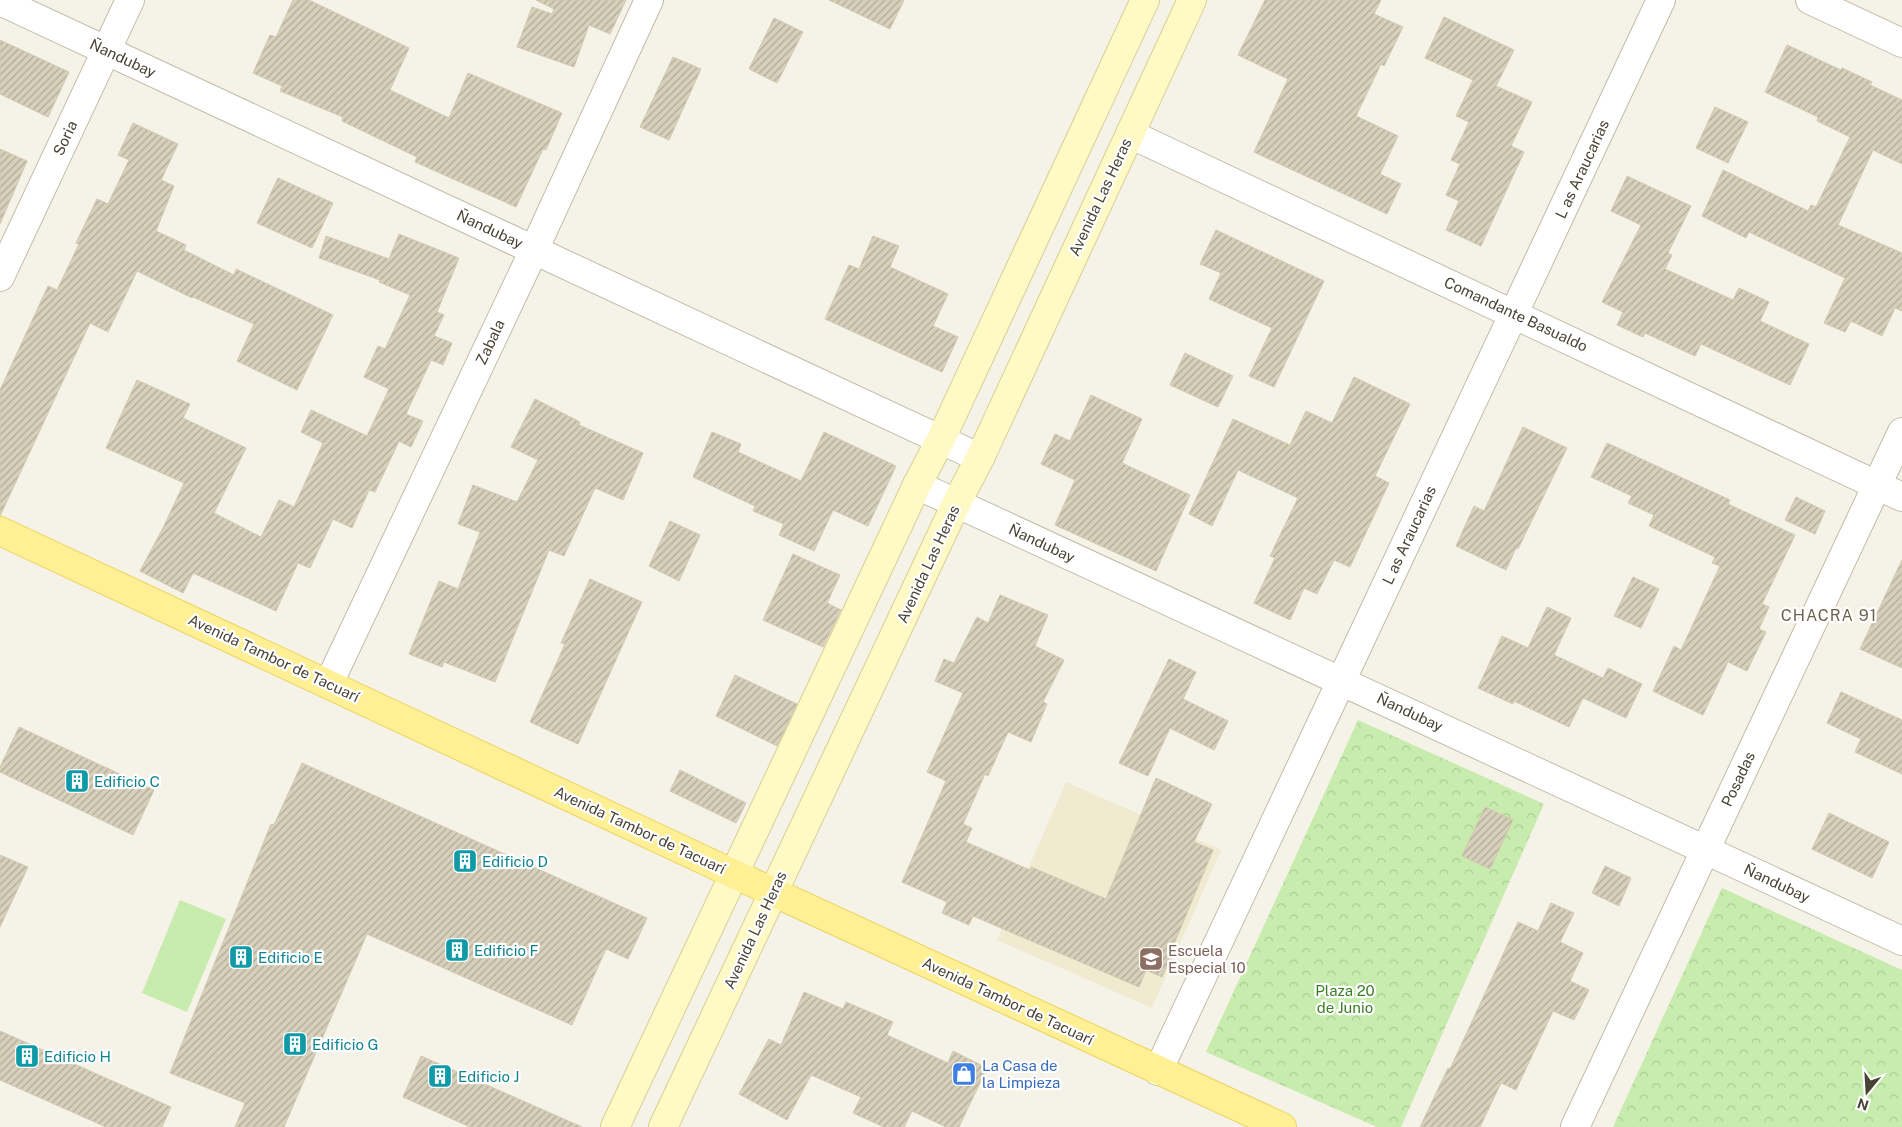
<svg xmlns="http://www.w3.org/2000/svg" width="1902" height="1127" viewBox="0 0 1902 1127" font-family="'Public Sans',sans-serif">
<defs>
<pattern id="park-crowns" width="20" height="18" patternUnits="userSpaceOnUse" patternTransform="scale(1.25)"><rect width="20" height="18" fill="#c7ecad"/><path d="M2 6a3 3 0 1 1 6 0M12 15a3 3 0 1 1 6 0" fill="none" stroke="#accc95"/></pattern>
<pattern id="building-hatch" width="6" height="6" patternUnits="userSpaceOnUse" patternTransform="scale(1.25)"><rect width="6" height="6" fill="#d7d0bb"/><path d="M-1 1l2-2M0 6l6-6M5 7l2-2" fill="none" stroke="#b0aa99"/></pattern>
</defs>
<rect width="100%" height="100%" fill="#f5f2e7"/>
<path fill="#efead0" d="M 1066,782 L 1221,850 L 1152,1008 L 997,940 Z"/>
<path fill="#c7ecad" d="M 180,900 L 226,919 L 187,1012 L 142,993 Z"/>
<path fill="url(#park-crowns)" d="M 1358,720 L 1544,804 L 1401,1127 L 1377,1127 L 1206,1052 Z
M 1722,888 L 1902,970 L 1902,1127 L 1613,1127 Z"/>
<path fill="url(#building-hatch)" stroke="#d2c9ae" d="M 293,0 L 309,0 L 409,48 L 390,90 L 449,118 L 468,73 L 562,113 L 546,150 L 543,149 L 516,207 L 415,162 L 417,157 L 342,121 L 343,117 L 280,91 L 282,86 L 253,73 L 270,35 L 276,37 Z
M 536,0 L 626,0 L 610,34 L 589,25 L 574,67 L 517,47 L 532,7 L 552,14 L 554,9 Z
M 829,0 L 904,0 L 890,29 Z
M 1265,0 L 1381,0 L 1374,14 L 1403,27 L 1384,66 L 1381,64 L 1356,116 L 1398,136 L 1380,174 L 1401,184 L 1387,214 L 1254,152 L 1288,79 L 1238,55 Z
M 1444,17 L 1514,50 L 1496,86 L 1532,102 L 1511,146 L 1524,152 L 1481,246 L 1446,230 L 1459,201 L 1446,195 L 1460,164 L 1451,160 L 1469,122 L 1456,116 L 1473,80 L 1425,58 Z
M 774,18 L 803,32 L 777,83 L 749,69 Z
M 0,40 L 69,72 L 48,117 L 0,94 Z
M 1787,45 L 1841,70 L 1842,68 L 1872,82 L 1870,85 L 1902,100 L 1902,164 L 1873,150 L 1838,225 L 1902,253 L 1902,311 L 1895,308 L 1882,336 L 1851,321 L 1845,332 L 1824,323 L 1845,278 L 1749,232 L 1746,238 L 1702,216 L 1723,170 L 1808,211 L 1811,205 L 1816,207 L 1850,137 L 1817,121 L 1818,117 L 1765,92 Z
M 673,57 L 701,69 L 669,140 L 640,127 Z
M 1715,107 L 1748,122 L 1728,163 L 1696,148 Z
M 133,123 L 178,144 L 161,180 L 174,186 L 156,231 L 186,245 L 184,250 L 234,275 L 236,269 L 333,315 L 297,390 L 237,361 L 254,324 L 193,297 L 192,298 L 137,271 L 108,332 L 90,323 L 0,516 L 0,390 L 48,286 L 57,290 L 79,244 L 76,243 L 97,199 L 108,204 L 129,160 L 118,155 Z
M 0,149 L 27,161 L 0,224 Z
M 1627,176 L 1691,206 L 1668,253 L 1672,255 L 1665,269 L 1733,300 L 1739,288 L 1769,302 L 1760,321 L 1809,344 L 1790,385 L 1701,344 L 1695,356 L 1645,333 L 1643,337 L 1617,325 L 1623,312 L 1602,302 L 1641,225 L 1611,211 Z
M 278,178 L 333,203 L 312,248 L 257,223 Z
M 1216,230 L 1324,281 L 1274,387 L 1249,376 L 1272,328 L 1209,299 L 1221,273 L 1200,264 Z
M 399,234 L 459,258 L 437,312 L 444,315 L 434,336 L 452,343 L 443,365 L 431,360 L 406,414 L 423,421 L 411,447 L 399,441 L 375,492 L 369,490 L 352,528 L 333,519 L 310,568 L 298,563 L 276,611 L 193,573 L 183,593 L 140,571 L 163,528 L 184,483 L 106,448 L 137,380 L 190,404 L 183,418 L 246,448 L 214,513 L 261,537 L 279,500 L 294,507 L 323,443 L 301,432 L 311,410 L 367,436 L 389,389 L 364,377 L 378,346 L 385,349 L 410,295 L 379,282 L 380,280 L 319,258 L 326,236 L 389,259 Z
M 873,236 L 899,246 L 890,267 L 948,294 L 933,326 L 958,337 L 942,372 L 825,319 L 849,265 L 859,269 Z
M 1185,353 L 1233,376 L 1218,407 L 1170,385 Z
M 1354,377 L 1410,404 L 1375,476 L 1389,483 L 1350,567 L 1334,560 L 1317,594 L 1304,588 L 1290,620 L 1254,603 L 1275,558 L 1270,556 L 1298,498 L 1238,470 L 1212,526 L 1189,514 L 1233,419 L 1290,445 L 1306,411 L 1332,423 Z
M 1091,395 L 1142,419 L 1122,463 L 1190,495 L 1156,571 L 1055,525 L 1075,480 L 1041,464 L 1055,434 L 1070,441 Z
M 535,399 L 580,422 L 579,425 L 643,453 L 623,500 L 595,488 L 564,556 L 549,550 L 495,682 L 444,662 L 442,667 L 409,654 L 439,581 L 458,589 L 480,532 L 458,524 L 473,485 L 517,502 L 538,460 L 511,447 Z
M 1523,427 L 1567,448 L 1518,549 L 1516,548 L 1506,570 L 1456,546 L 1474,506 L 1484,511 Z
M 712,432 L 741,444 L 738,452 L 801,481 L 824,432 L 896,466 L 868,526 L 833,510 L 814,551 L 779,535 L 784,524 L 753,511 L 755,506 L 693,477 Z
M 1607,443 L 1730,500 L 1728,504 L 1795,535 L 1762,604 L 1769,607 L 1759,629 L 1766,632 L 1747,671 L 1728,662 L 1703,715 L 1653,691 L 1674,646 L 1681,650 L 1720,566 L 1712,563 L 1715,557 L 1649,526 L 1654,515 L 1628,503 L 1632,496 L 1591,477 Z
M 1796,497 L 1825,511 L 1815,534 L 1785,520 Z
M 670,521 L 700,535 L 679,581 L 649,566 Z
M 793,554 L 840,575 L 827,603 L 841,610 L 823,647 L 763,620 Z
M 1902,560 L 1902,668 L 1860,649 Z
M 1633,577 L 1659,589 L 1641,628 L 1614,616 Z
M 590,579 L 642,602 L 578,744 L 530,722 L 565,644 L 561,643 Z
M 1000,595 L 1048,615 L 1035,646 L 1064,660 L 1043,702 L 1047,704 L 1031,742 L 1008,732 L 988,776 L 985,774 L 963,824 L 972,828 L 966,842 L 1030,870 L 1031,867 L 1106,899 L 1156,778 L 1212,804 L 1194,842 L 1213,850 L 1172,949 L 1174,950 L 1162,977 L 1146,970 L 1139,987 L 973,916 L 969,925 L 942,913 L 947,902 L 902,882 L 946,781 L 927,772 L 963,693 L 935,681 L 944,659 L 954,663 L 977,617 L 988,623 Z
M 1547,607 L 1571,618 L 1554,655 L 1603,678 L 1608,668 L 1642,684 L 1626,718 L 1583,698 L 1569,727 L 1514,701 L 1513,704 L 1478,688 L 1502,636 L 1528,648 Z
M 1169,659 L 1196,672 L 1183,699 L 1228,721 L 1214,750 L 1170,728 L 1148,776 L 1119,763 Z
M 735,675 L 797,704 L 777,746 L 716,716 Z
M 1841,692 L 1902,720 L 1902,774 L 1855,752 L 1861,739 L 1827,723 Z
M 19,727 L 154,790 L 133,835 L 0,772 L 0,767 Z
M 302,763 L 647,918 L 628,959 L 606,949 L 572,1025 L 367,934 L 284,1127 L 235,1127 L 245,1103 L 170,1073 L 271,824 L 274,825 Z
M 680,770 L 746,803 L 736,823 L 670,791 Z
M 1485,807 L 1513,820 L 1490,869 L 1462,856 Z
M 1829,813 L 1889,842 L 1872,878 L 1812,849 Z
M 0,855 L 28,867 L 0,927 Z
M 1605,866 L 1631,878 L 1619,906 L 1592,893 Z
M 1551,903 L 1574,913 L 1560,942 L 1583,953 L 1570,981 L 1589,990 L 1574,1020 L 1553,1011 L 1516,1090 L 1501,1083 L 1480,1127 L 1420,1127 L 1448,1068 L 1450,1069 L 1518,922 L 1538,931 Z
M 804,992 L 843,1009 L 846,1002 L 893,1022 L 887,1035 L 948,1063 L 953,1051 L 987,1068 L 959,1127 L 946,1127 L 912,1111 L 904,1127 L 884,1127 L 853,1113 L 861,1097 L 811,1075 L 787,1120 L 739,1094 L 769,1039 L 781,1045 Z
M 0,1031 L 171,1107 L 162,1127 L 106,1127 L 0,1080 Z
M 421,1056 L 582,1127 L 470,1127 L 403,1097 Z"/>
<g fill="none" stroke-linecap="round" stroke-linejoin="round">
<defs>
<path id="minor" d="M 1810,0 L 1902,43
M 0,1 L 980,458
M 1130,134 L 1902,497
M 0,277 L 130,0
M 917,485 L 1902,941
M 329,683 L 534,250 L 649,0
M 1158,1071 L 1661,0
M 1575,1127 L 1902,432"/>
<path id="secondary" d="M 615,1127 L 917,485 L 941,439 L 1145,0
M 663,1127 L 956,504 L 980,458 L 1192,0"/>
<path id="primary" d="M 0,531 L 734,874 L 1282,1127"/>
</defs>
<use href="#minor" stroke="#c1bca8" stroke-width="30"/>
<use href="#secondary" stroke="#d8cf93" stroke-width="30"/>
<use href="#primary" stroke="#ecd45d" stroke-width="30"/>
<use href="#minor" stroke="#fff" stroke-width="28"/>
<use href="#secondary" stroke="#fff9c6" stroke-width="28"/>
<use href="#primary" stroke="#ffef95" stroke-width="28"/>
</g>
<defs>
<symbol id="building-square" viewBox="-11 -11 22 22"><rect x="-9" y="-9" width="18" height="18" rx="4" fill="#0f9aa8" stroke="#fff"/><path d="M-4-6H4V6H1V3H-1V6H-4ZM-2.5-4.3h1.7v1.8h-1.7ZM.8-4.3h1.7v1.8H.8ZM-2.5-1h1.7V.8h-1.7ZM.8-1h1.7V.8H.8Z" fill="#fff"/></symbol>
<symbol id="school-square" viewBox="-11 -11 22 22"><rect x="-9" y="-9" width="18" height="18" rx="4" fill="#8d6e63" stroke="#fff"/><path d="M0-5L7-2L0 1L-7-2ZM-4 1L0 2.5L4 1V4Q0 6-4 4Z" fill="#fff"/></symbol>
<symbol id="shop-square" viewBox="-11 -11 22 22"><rect x="-9" y="-9" width="18" height="18" rx="4" fill="#3f7fe0" stroke="#fff"/><path d="M-5-2.5h2.3a2.7 3.5 0 0 1 5.4 0H5L5.5 6h-11ZM-1.5-2.5h3a1.5 2.3 0 0 0-3 0Z" fill="#fff"/></symbol>
</defs>
<g fill-rule="evenodd">
<use href="#building-square" x="63" y="767" width="28" height="28"/>
<use href="#building-square" x="451" y="847" width="28" height="28"/>
<use href="#building-square" x="443" y="936" width="28" height="28"/>
<use href="#building-square" x="227" y="943" width="28" height="28"/>
<use href="#school-square" x="1137" y="945" width="28" height="28"/>
<use href="#building-square" x="281" y="1030" width="28" height="28"/>
<use href="#building-square" x="13" y="1042" width="28" height="28"/>
<use href="#shop-square" x="950" y="1060" width="28" height="28"/>
<use href="#building-square" x="426" y="1062" width="28" height="28"/>
</g>
<g text-anchor="middle" dominant-baseline="central" stroke-width="4.5" stroke-linejoin="round" paint-order="stroke">
<g font-size="15" fill="#484335" stroke="#fff">
<text transform="translate(123 58) rotate(25)">Ñandubay</text>
<text transform="translate(65 138) rotate(-65)">Soria</text>
<text transform="translate(1582 169) rotate(-65)">L as Araucarias</text>
<text transform="translate(1100 197) rotate(-65)">Avenida Las Heras</text>
<text transform="translate(490 229) rotate(25)">Ñandubay</text>
<text transform="translate(1516 314) rotate(25)">Comandante Basualdo</text>
<text transform="translate(490 342) rotate(-65)">Zabala</text>
<text transform="translate(1409 535) rotate(-65)">L as Araucarias</text>
<text transform="translate(1042 543) rotate(25)">Ñandubay</text>
<text transform="translate(928 564) rotate(-65)">Avenida Las Heras</text>
<text transform="translate(274 658) rotate(25)">Avenida Tambor de Tacuarí</text>
<text transform="translate(1410 712) rotate(25)">Ñandubay</text>
<text transform="translate(1738 779) rotate(-65)">Posadas</text>
<text transform="translate(640 830) rotate(25)">Avenida Tambor de Tacuarí</text>
<text transform="translate(1777 883) rotate(25)">Ñandubay</text>
<text transform="translate(755 930) rotate(-65)">Avenida Las Heras</text>
<text transform="translate(1008 1001) rotate(25)">Avenida Tambor de Tacuarí</text>
</g>
<g font-size="15" fill="#0d838f" stroke="#fff" text-anchor="start">
<text x="94" y="781">Edificio C</text>
<text x="482" y="861">Edificio D</text>
<text x="474" y="950">Edificio F</text>
<text x="258" y="957">Edificio E</text>
<text x="312" y="1044">Edificio G</text>
<text x="44" y="1056">Edificio H</text>
<text x="458" y="1076">Edificio J</text>
</g>
<g font-size="15" fill="#785e54" stroke="#fff" text-anchor="start">
<text x="1168" y="950">Escuela<tspan x="1168" dy="17">Especial 10</tspan></text>
</g>
<g font-size="15" fill="#3a7f24" stroke="#fff">
<text x="1345" y="990">Plaza 20<tspan x="1345" dy="17">de Junio</tspan></text>
</g>
<g font-size="15" fill="#366cbe" stroke="#fff" text-anchor="start">
<text x="982" y="1065">La Casa de<tspan x="982" dy="17">la Limpieza</tspan></text>
</g>
<g font-size="16" letter-spacing="1" fill="#6c634c" stroke="#fff">
<text x="1829" y="615">CHACRA 91</text>
</g>
</g>
<g transform="translate(1867 1092) rotate(198)" stroke="#ffffff" stroke-width="4" paint-order="stroke">
<path d="M0-4L9 19L0 12L-9 19Z" fill="#484335"/>
<text y="-8" font-size="14" font-weight="bold" text-anchor="middle" fill="#484335">N</text>
</g>
</svg>
